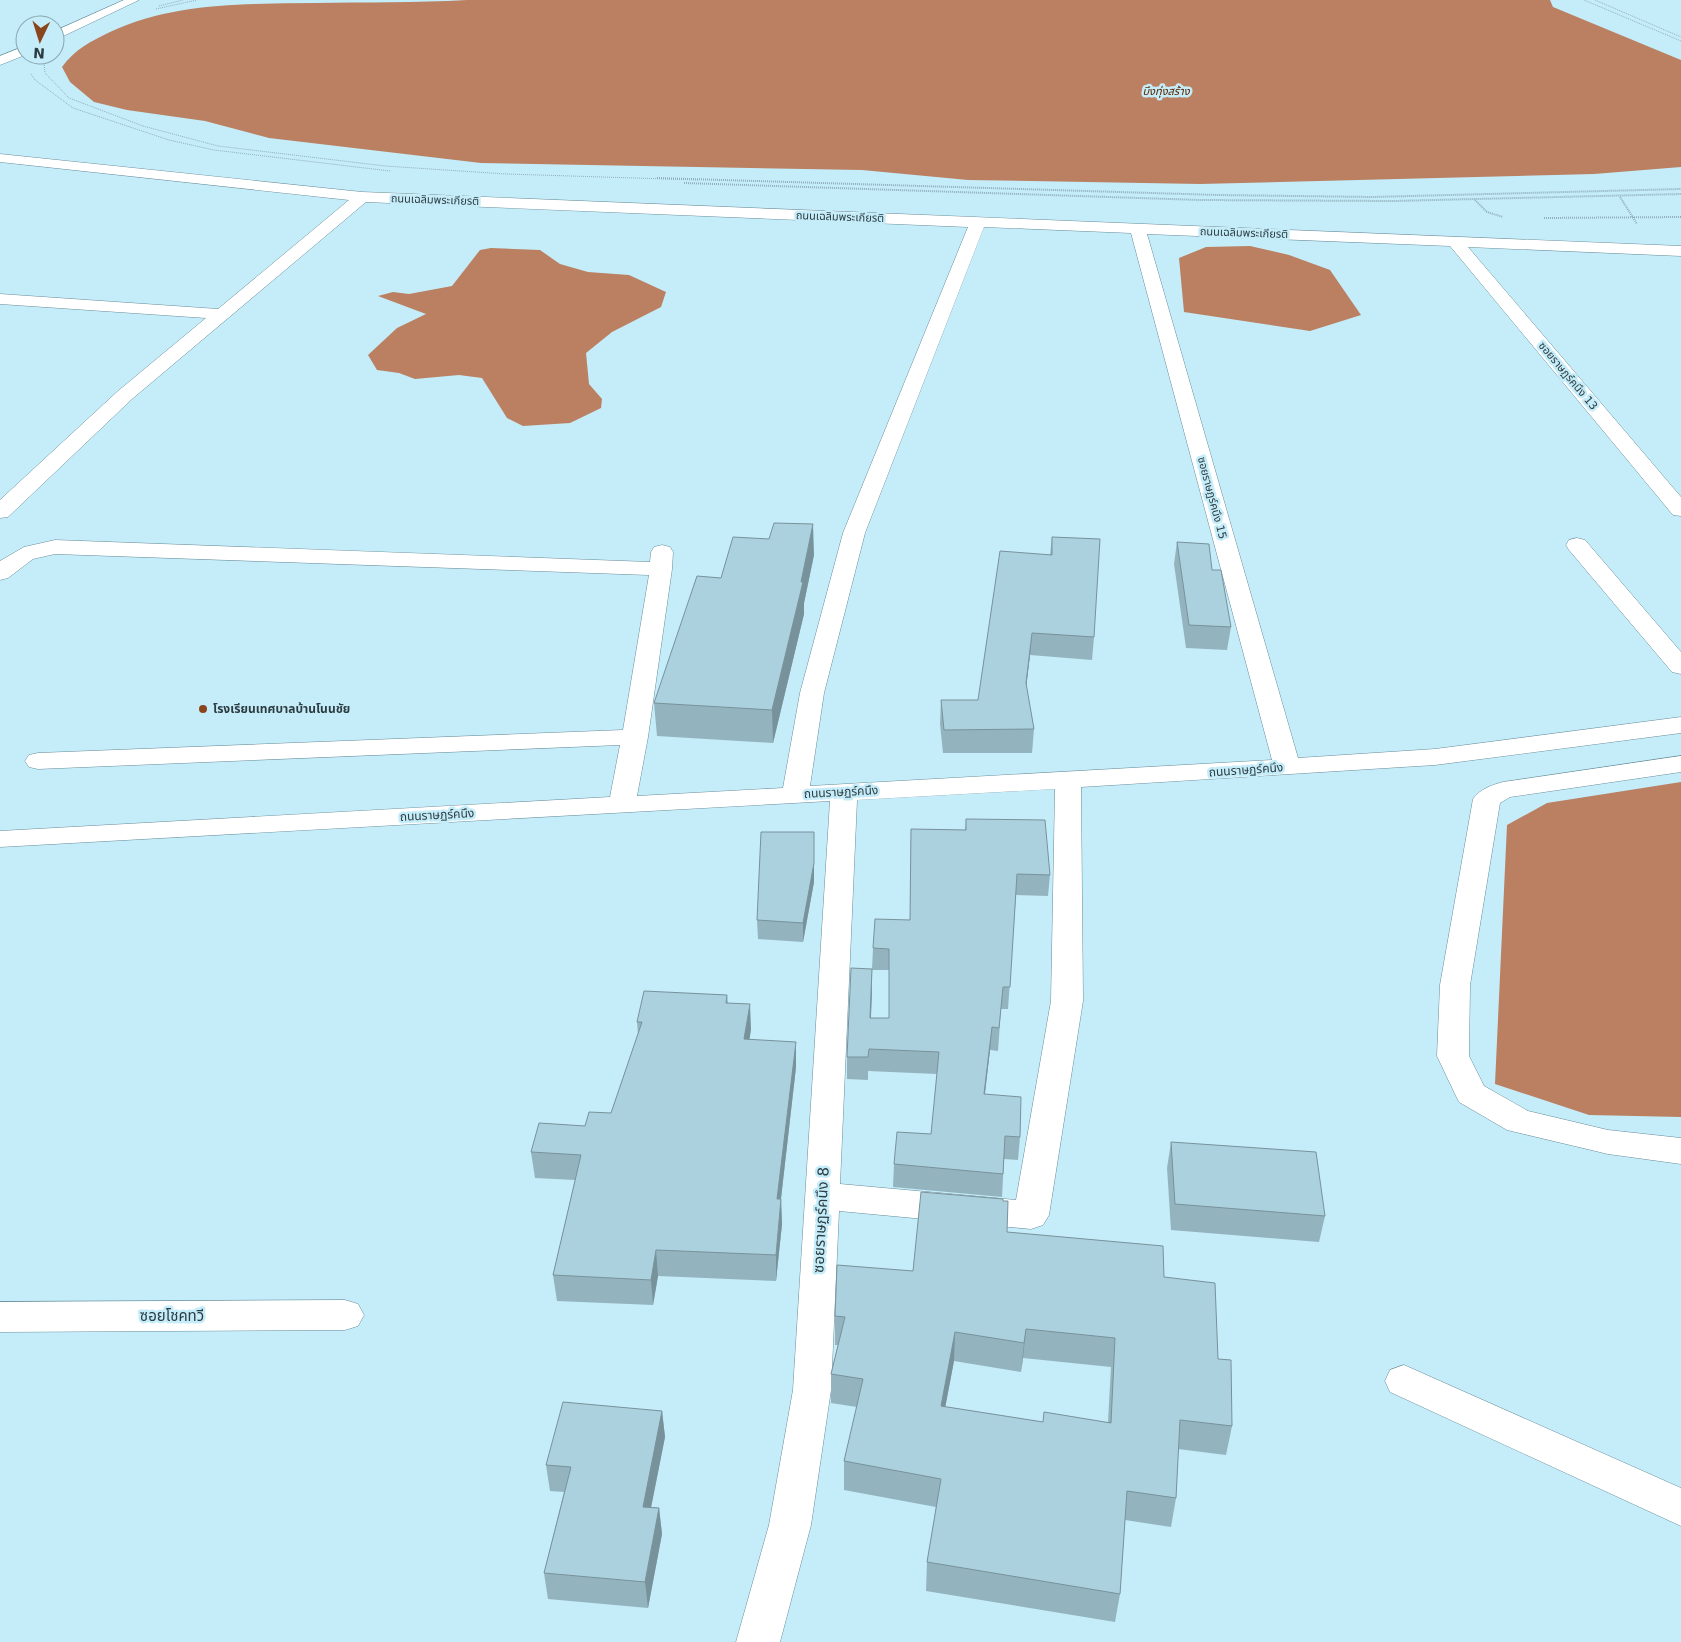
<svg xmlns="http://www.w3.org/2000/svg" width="1681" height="1642" viewBox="0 0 1681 1642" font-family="'DejaVu Sans','Noto Sans Thai',sans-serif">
<rect width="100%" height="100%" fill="#c5ecf9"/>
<path fill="#ba8061" d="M 467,0 L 1550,0 L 1553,7 L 1681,60 L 1681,167 L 1594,174 L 1200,184 L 968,180 L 862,170 L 481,163 L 269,138 L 205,121 L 127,110 L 94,102 L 70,82 L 62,67 C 74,50 91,41 110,32 C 174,2 245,4 315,3 C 365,2 416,3 467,0 Z
M 1250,246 L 1289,255 L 1330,270 L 1361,315 L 1310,331 L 1184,312 L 1179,258 L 1206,247 Z
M 491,248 L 540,250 L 560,264 L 588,272 L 629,275 L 666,292 L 661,307 L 612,332 L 586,353 L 589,384 L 602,399 L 601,408 L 570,423 L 523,426 L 507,418 L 482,378 L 459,375 L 415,379 L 399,373 L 377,370 L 368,355 L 397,328 L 426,314 L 378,296 L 393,292 L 409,294 L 452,286 L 480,250 Z
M 1681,782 L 1681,1117 L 1589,1115 L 1495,1084 L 1507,825 L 1547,803 Z"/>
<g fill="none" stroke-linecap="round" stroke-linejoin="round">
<defs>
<path id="minor" d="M 124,0 L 139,0 L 55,40 L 55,31 Z
M 25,46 L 25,55 L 0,65 L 0,56 Z
M 0,154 L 362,192 L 1681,246 L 1681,256 L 1468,247 L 1681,497 L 1681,516 L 1673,515 L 1450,246 L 1147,234 L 1298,758 L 1435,749 L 1681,717 L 1681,733 L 1435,765 L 1081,787 L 1083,1001 L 1049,1215 L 1043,1225 L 1031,1229 L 839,1211 L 831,1390 L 811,1525 L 780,1642 L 736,1642 L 769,1525 L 793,1390 L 830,801 L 0,847 L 0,831 L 610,797 L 620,745 L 38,769 L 29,767 L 25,761 L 29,755 L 38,753 L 623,730 L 649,575 L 55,554 L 33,559 L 8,578 L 0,580 L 0,561 L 24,547 L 55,540 L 650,562 L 651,552 L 654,547 L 662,545 L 670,547 L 673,552 L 672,569 L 648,737 L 637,796 L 783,788 L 800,693 L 843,533 L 968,227 L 366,202 L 132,399 L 8,517 L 0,518 L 0,500 L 118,391 L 206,318 L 0,304 L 0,294 L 218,309 L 349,200 L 0,162 ZM 984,227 L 1131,233 L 1272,760 L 810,786 L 824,693 L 865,533 ZM 1055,789 L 1051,1001 L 1016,1200 L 840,1184 L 857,800 Z
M 1577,538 L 1585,540 L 1681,652 L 1681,674 L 1672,672 L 1569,550 L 1566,545 L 1569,540 Z
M 1681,756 L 1681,772 L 1510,797 L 1500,803 L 1470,985 L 1469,1056 L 1484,1086 L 1528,1111 L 1608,1130 L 1681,1138 L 1681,1164 L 1608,1154 L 1507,1130 L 1459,1102 L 1455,1094 L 1437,1056 L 1440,985 L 1473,799 C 1480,789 1492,785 1503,782 Z
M 345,1300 L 358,1304 L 364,1315 L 358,1326 L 345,1330 L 0,1332 L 0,1302 Z
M 1404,1365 L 1681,1488 L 1681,1526 L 1390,1392 L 1385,1381 L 1390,1370 Z"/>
</defs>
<use href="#minor" stroke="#698d99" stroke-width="1"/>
<path stroke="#90afba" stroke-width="1" stroke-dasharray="1 1" stroke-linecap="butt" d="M 1584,0 L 1681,41
M 1595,0 L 1681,37
M 159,6 L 183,0
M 156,9 L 197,0
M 44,63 L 45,73 L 69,98 L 143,126 L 218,146 L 385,166 L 506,174 L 699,180
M 31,74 L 35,80 L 73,108 L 169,140 L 214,150 L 390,171"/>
<path stroke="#90afba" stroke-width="2" stroke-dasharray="1 1" stroke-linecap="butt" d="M 657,178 L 1218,195 L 1372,197 L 1681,189
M 684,183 L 1200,200 L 1394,201 L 1681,194
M 1620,197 L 1637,224
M 1475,200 L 1487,212 L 1503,217
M 1544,218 L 1681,217"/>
<use href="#minor" fill="#fff" fill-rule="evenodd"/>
</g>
<path fill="#93b4bf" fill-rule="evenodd" d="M 1052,537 L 1094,637 L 1092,660 L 1030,655 L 1026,687 L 1034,729 L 1032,753 L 943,753 L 940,724 L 941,700 L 978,700 L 1050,555 Z
M 1177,542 L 1212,570 L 1231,627 L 1227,650 L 1186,648 L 1174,564 Z
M 814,555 L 804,603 L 804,614 L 773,743 L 657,736 L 654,703 L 721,578 Z
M 966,819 L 1050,875 L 1048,896 L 1016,895 L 1008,1009 L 1001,1009 L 998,1051 L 990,1050 L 985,1094 L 1020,1137 L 1018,1160 L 1004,1159 L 1002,1197 L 893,1187 L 894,1164 L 931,1134 L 937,1074 L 868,1071 L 868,1080 L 847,1079 L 847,1057 L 872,969 L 873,948 L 910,920 L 911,829 L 965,830 ZM 872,970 L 889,970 L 889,1018 L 871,1018 Z
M 814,882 L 803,942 L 758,939 L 757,920 Z
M 727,995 L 728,1003 L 751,1029 L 749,1039 L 796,1067 L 781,1199 L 782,1224 L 776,1281 L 658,1276 L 653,1305 L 557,1301 L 553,1275 L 575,1180 L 535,1178 L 531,1152 L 611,1113 L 638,1034 L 637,1022 Z
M 1171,1142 L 1325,1216 L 1319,1242 L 1171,1230 L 1167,1168 Z
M 1007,1232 L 1164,1277 L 1218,1359 L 1232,1426 L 1226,1455 L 1178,1449 L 1176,1498 L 1171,1527 L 1125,1520 L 1120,1594 L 1115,1622 L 926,1591 L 927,1562 L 936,1507 L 844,1490 L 844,1461 L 857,1407 L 831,1403 L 831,1374 L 838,1345 L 835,1345 L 835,1316 L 913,1271 ZM 1023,1358 L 1111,1367 L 1108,1422 L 1043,1422 L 945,1407 L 954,1361 L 1021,1372 Z
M 662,1411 L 665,1437 L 651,1507 L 659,1508 L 662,1534 L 648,1608 L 548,1599 L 544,1573 L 564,1492 L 550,1491 L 546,1465 Z"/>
<path fill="#78929b" d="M 813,524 L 814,555 L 804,603 L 804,614 L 773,743 L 772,710 L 801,582 Z
M 1032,633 L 1030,655 L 1024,706 L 1026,683 Z
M 814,832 L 814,882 L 803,942 L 803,923 Z
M 872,969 L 872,991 L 870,1040 L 870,1018 Z
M 750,1004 L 751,1029 L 746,1064 L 744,1039 Z
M 992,1027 L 990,1050 L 982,1117 L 984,1094 Z
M 796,1042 L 796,1067 L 778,1224 L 777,1199 Z
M 781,1199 L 782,1224 L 776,1281 L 776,1255 Z
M 656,1250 L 658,1276 L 653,1305 L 651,1280 Z
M 1026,1329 L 1023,1358 L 1021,1372 L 1024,1343 Z
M 955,1332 L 954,1361 L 940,1435 L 941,1406 Z
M 662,1411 L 665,1437 L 646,1533 L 643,1507 Z
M 659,1508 L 662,1534 L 648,1608 L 645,1582 Z"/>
<path fill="#abd1de" stroke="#78929b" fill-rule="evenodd" d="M 774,523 L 813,524 L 801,582 L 803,582 L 772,710 L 654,703 L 697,576 L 721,578 L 733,537 L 769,539 Z
M 1052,537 L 1100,539 L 1094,637 L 1032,633 L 1026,683 L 1034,729 L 944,730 L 941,700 L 978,700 L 1000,551 L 1052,555 Z
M 1177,542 L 1209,544 L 1212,570 L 1221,570 L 1231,627 L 1189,625 Z
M 966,819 L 1045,820 L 1050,875 L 1017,874 L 1010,987 L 1003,987 L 999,1028 L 992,1027 L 984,1094 L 1021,1097 L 1020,1137 L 1005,1136 L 1003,1174 L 894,1164 L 897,1132 L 931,1134 L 939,1052 L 869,1049 L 868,1057 L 847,1057 L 851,968 L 872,969 L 870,1018 L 889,1018 L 889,949 L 873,948 L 875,919 L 910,920 L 911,829 L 966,830 Z
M 761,832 L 814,832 L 814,863 L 803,923 L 757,920 Z
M 644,991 L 727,995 L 726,1003 L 750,1004 L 744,1039 L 796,1042 L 777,1199 L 781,1199 L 776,1255 L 656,1250 L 651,1280 L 553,1275 L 581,1155 L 531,1152 L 539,1123 L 585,1126 L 589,1112 L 611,1113 L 642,1022 L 637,1022 Z
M 1171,1142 L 1316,1152 L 1325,1216 L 1175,1204 Z
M 921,1192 L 1003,1199 L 1003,1201 L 1008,1201 L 1007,1232 L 1163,1246 L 1164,1277 L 1215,1283 L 1218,1359 L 1231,1360 L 1232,1426 L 1180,1420 L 1176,1498 L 1127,1491 L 1120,1594 L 927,1562 L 941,1479 L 844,1461 L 863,1379 L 831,1374 L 845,1317 L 835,1316 L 837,1265 L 913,1271 ZM 1026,1329 L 1115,1338 L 1111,1423 L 1044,1412 L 1043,1422 L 941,1406 L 955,1332 L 1024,1343 Z
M 563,1402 L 662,1411 L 643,1507 L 659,1508 L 645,1582 L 544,1573 L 571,1467 L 546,1465 Z"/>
<circle fill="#8a451c" stroke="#c5ecf9" stroke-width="2" cx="203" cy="709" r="5"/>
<g text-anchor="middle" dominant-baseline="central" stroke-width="5" stroke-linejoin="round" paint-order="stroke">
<g font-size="11" font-style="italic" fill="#5d2601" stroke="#c5ecf9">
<text x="1166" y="91">บึงทุ่งสร้าง</text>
</g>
<g font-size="11" fill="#2c3c41" stroke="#c5ecf9">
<text transform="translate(435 200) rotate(2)">ถนนเฉลิมพระเกียรติ</text>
<text transform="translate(840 217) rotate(2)">ถนนเฉลิมพระเกียรติ</text>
<text transform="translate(1244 233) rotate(2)">ถนนเฉลิมพระเกียรติ</text>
<text transform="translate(1568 376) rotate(50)">ซอยราษฏร์คนึง 13</text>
<text transform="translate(1212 498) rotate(75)">ซอยราษฏร์คนึง 15</text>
</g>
<g font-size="12" font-weight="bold" fill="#2c3c41" stroke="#c5ecf9" text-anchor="start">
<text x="213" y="709">โรงเรียนเทศบาลบ้านโนนชัย</text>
</g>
<g font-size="12" fill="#2c3c41" stroke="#c5ecf9">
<text transform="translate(1246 770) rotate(-4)">ถนนราษฏร์คนึง</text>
<text transform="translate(841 792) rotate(-3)">ถนนราษฏร์คนึง</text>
<text transform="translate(437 815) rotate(-3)">ถนนราษฏร์คนึง</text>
</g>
<g font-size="15" fill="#2c3c41" stroke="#c5ecf9">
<text transform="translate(821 1220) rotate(-87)">ซอยราษฏร์คนึง 8</text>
<text x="172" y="1316">ซอยโชคทวี</text>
</g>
</g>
<g transform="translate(40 40) rotate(184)"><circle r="24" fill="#c5ecf9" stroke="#88a6af"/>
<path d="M0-4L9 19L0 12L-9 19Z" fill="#8a451c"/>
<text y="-8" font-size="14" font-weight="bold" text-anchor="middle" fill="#2c3c41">N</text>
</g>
</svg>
